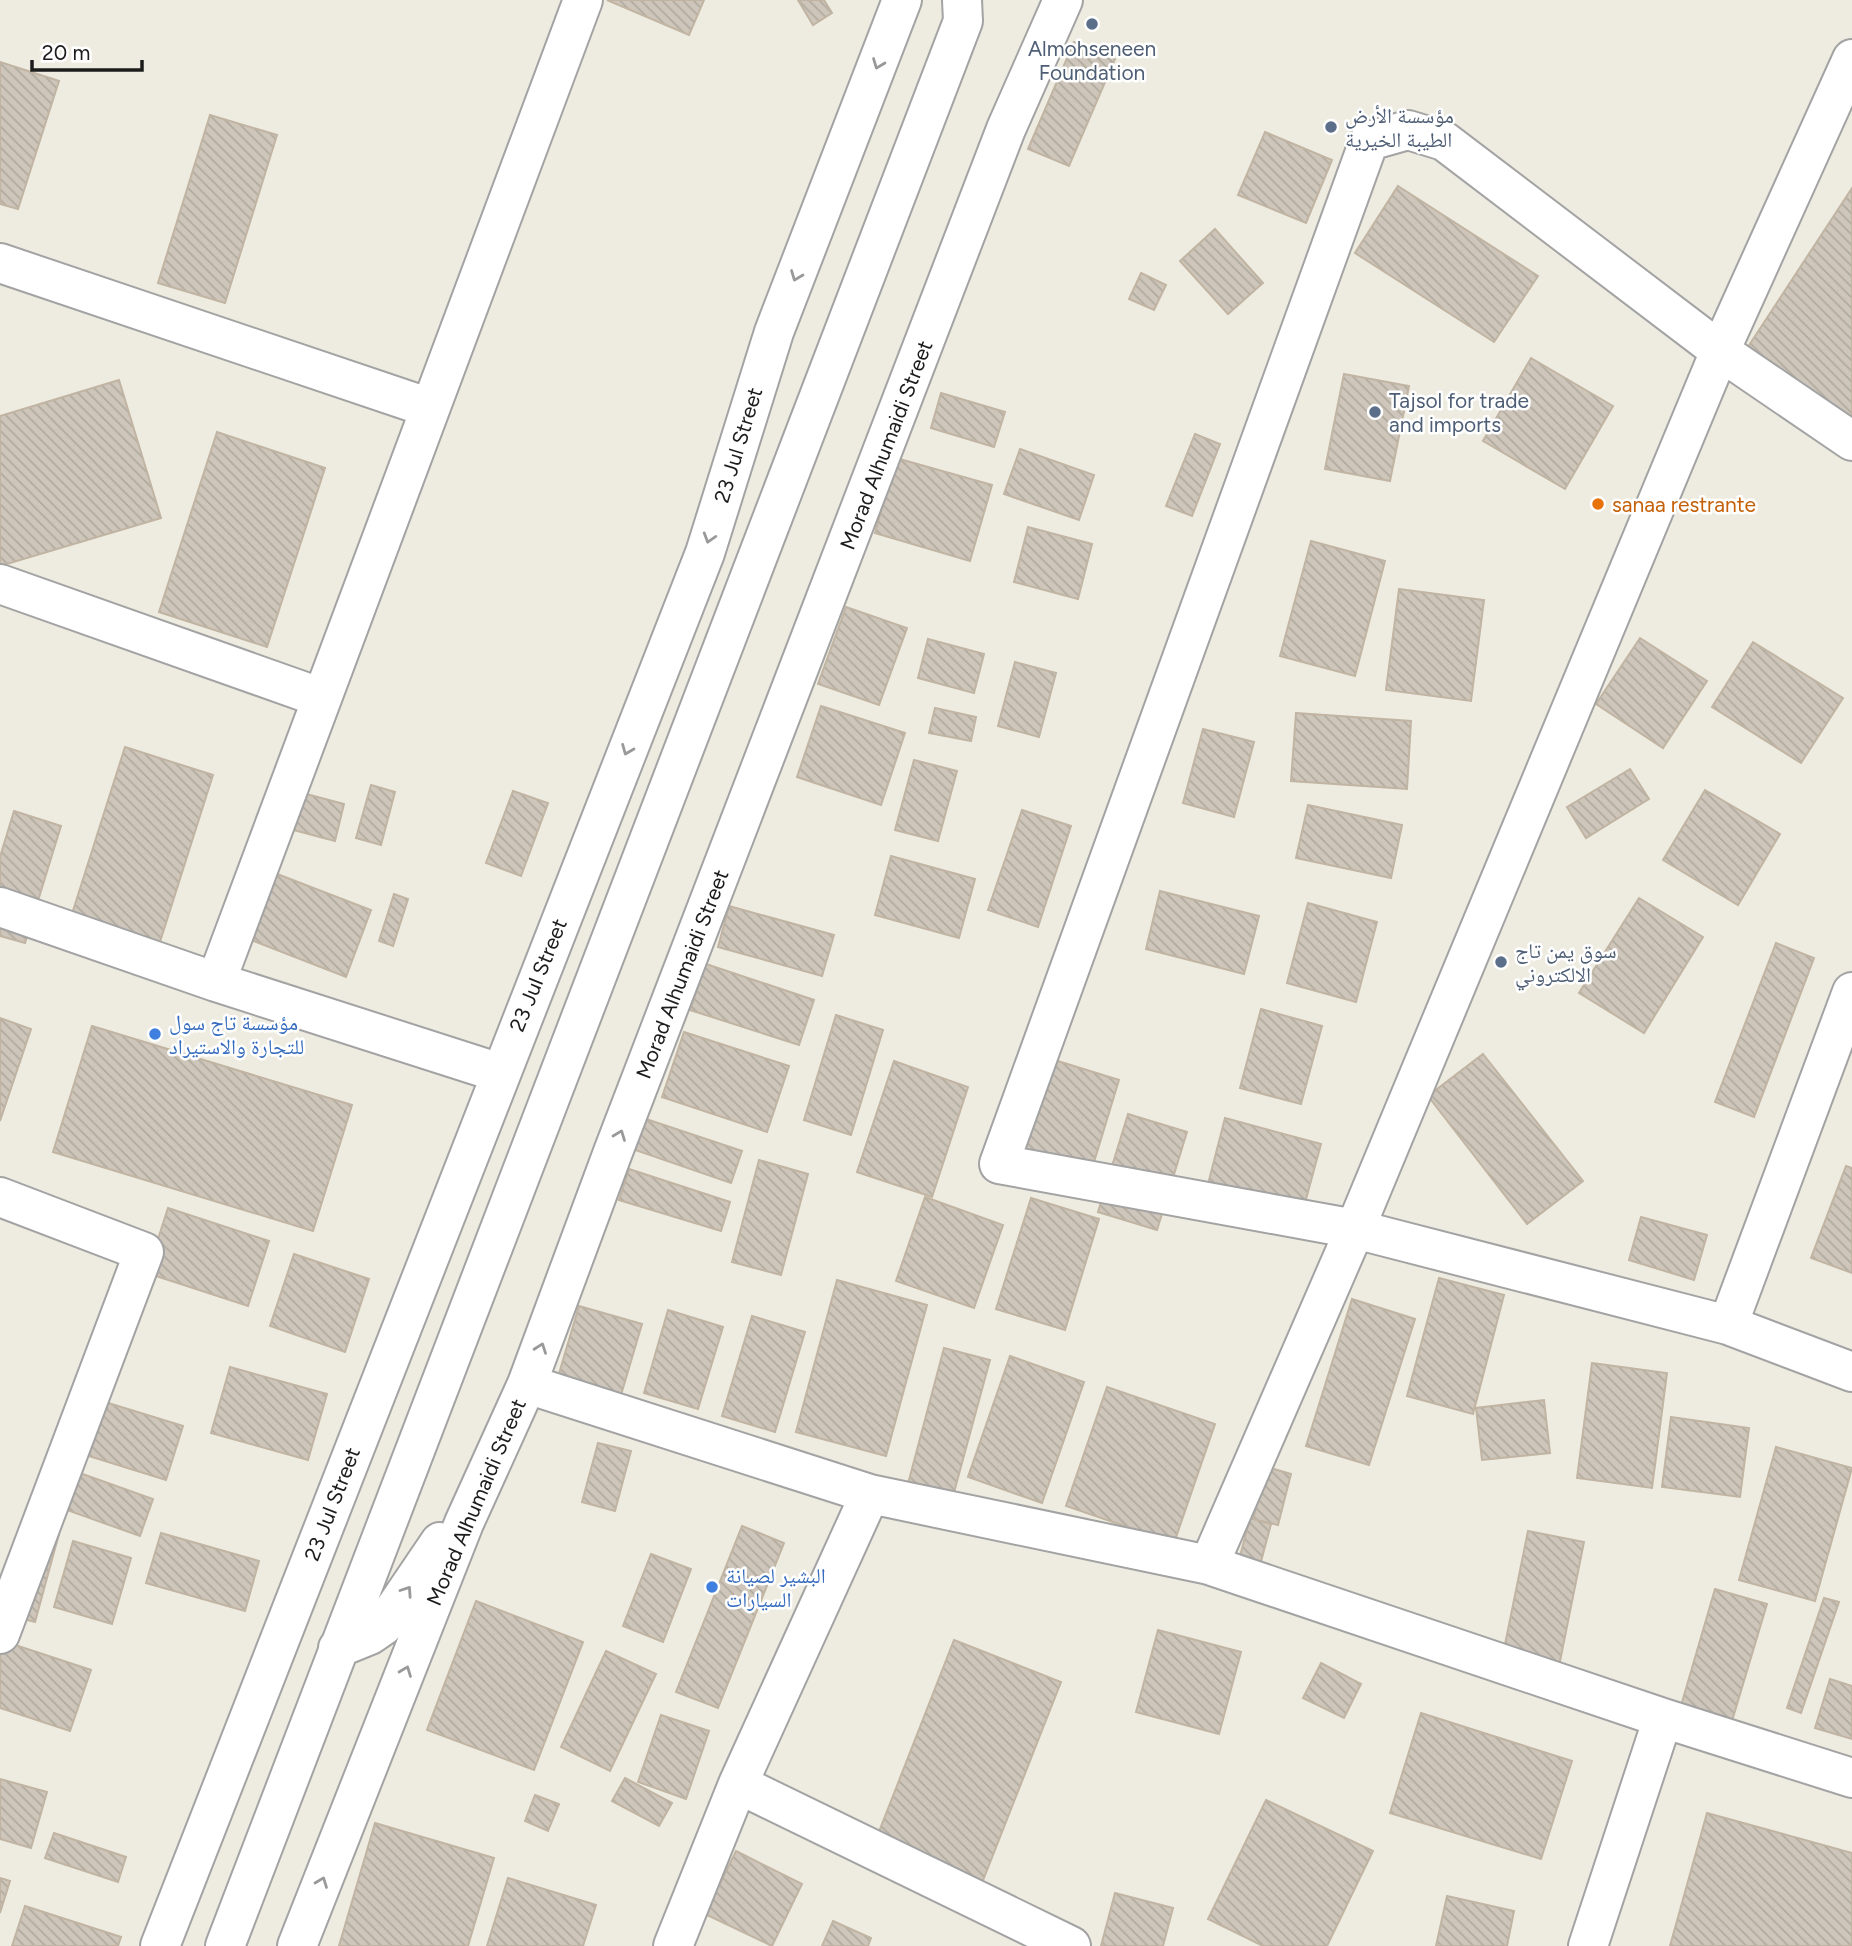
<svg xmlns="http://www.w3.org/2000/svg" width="1852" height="1946" viewBox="0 0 1852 1946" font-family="Figtree,'Noto Naskh Arabic',sans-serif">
<defs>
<pattern id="building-back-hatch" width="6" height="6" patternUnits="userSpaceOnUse" patternTransform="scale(1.75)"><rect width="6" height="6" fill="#cec6ba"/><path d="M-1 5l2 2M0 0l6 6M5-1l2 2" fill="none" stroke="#b0aa9f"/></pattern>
</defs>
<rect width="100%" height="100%" fill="#eeece1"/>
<path fill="url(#building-back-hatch)" stroke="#c1b4a2" stroke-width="2" d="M 607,0 L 704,0 L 689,35 Z
M 798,0 L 824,0 L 832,13 L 813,25 Z
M 1074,42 L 1115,59 L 1069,166 L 1028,149 Z
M 0,62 L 59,81 L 18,209 L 0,204 Z
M 210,115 L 277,135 L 225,303 L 158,283 Z
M 1265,132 L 1332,160 L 1306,223 L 1238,195 Z
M 1398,186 L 1538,276 L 1494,342 L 1355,253 Z
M 1852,188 L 1852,428 L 1742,356 Z
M 1215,229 L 1263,283 L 1228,314 L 1180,261 Z
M 1141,273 L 1166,285 L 1154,310 L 1129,299 Z
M 1531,358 L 1613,406 L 1565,489 L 1483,441 Z
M 1344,374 L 1409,386 L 1390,481 L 1325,469 Z
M 119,380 L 161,518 L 0,566 L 0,416 Z
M 941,393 L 1005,412 L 994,447 L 931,428 Z
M 217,432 L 325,468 L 267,647 L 159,612 Z
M 1195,434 L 1220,444 L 1192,516 L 1166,506 Z
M 1020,449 L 1094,475 L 1079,520 L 1004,494 Z
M 896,458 L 992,485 L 970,561 L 875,533 Z
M 1028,527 L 1092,544 L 1078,599 L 1014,582 Z
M 1311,541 L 1385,561 L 1355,676 L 1280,656 Z
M 1399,589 L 1484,600 L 1471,701 L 1386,690 Z
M 846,607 L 907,628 L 879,705 L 818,684 Z
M 1640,638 L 1707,681 L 1663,748 L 1596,704 Z
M 928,639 L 984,654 L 974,693 L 918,678 Z
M 1753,642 L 1843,698 L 1801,763 L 1712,707 Z
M 1015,662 L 1056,673 L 1039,737 L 998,726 Z
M 821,706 L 905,733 L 881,805 L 797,777 Z
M 935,708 L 976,717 L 971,741 L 929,733 Z
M 1296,713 L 1411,721 L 1407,789 L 1291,781 Z
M 1203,729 L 1254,742 L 1234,817 L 1183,803 Z
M 125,747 L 213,775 L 152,967 L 64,939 Z
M 914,760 L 957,771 L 938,841 L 895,830 Z
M 1630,769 L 1649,799 L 1586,838 L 1567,807 Z
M 371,785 L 395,792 L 381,845 L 356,838 Z
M 1705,790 L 1780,834 L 1738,905 L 1663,860 Z
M 295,791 L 344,804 L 335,841 L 286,828 Z
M 513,791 L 548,803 L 521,876 L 486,863 Z
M 1308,805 L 1402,825 L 1391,878 L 1296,858 Z
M 1022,810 L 1071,826 L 1038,927 L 988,910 Z
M 14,811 L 61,826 L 25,943 L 0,936 L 0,857 Z
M 891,856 L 975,879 L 959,938 L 875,915 Z
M 272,872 L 371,910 L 346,977 L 246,938 Z
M 1160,891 L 1259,916 L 1244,974 L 1146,949 Z
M 394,894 L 408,899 L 393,946 L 379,941 Z
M 1639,898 L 1703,937 L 1644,1033 L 1579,993 Z
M 1308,903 L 1377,922 L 1356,1002 L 1287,983 Z
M 729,906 L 834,935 L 822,976 L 718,947 Z
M 1776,943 L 1814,958 L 1754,1117 L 1715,1102 Z
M 706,964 L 814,1000 L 799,1045 L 690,1010 Z
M 1261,1009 L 1322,1026 L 1301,1104 L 1240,1088 Z
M 836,1015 L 883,1030 L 851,1135 L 804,1120 Z
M 0,1018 L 31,1029 L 0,1121 Z
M 92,1026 L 352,1105 L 313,1231 L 53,1152 Z
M 684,1032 L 789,1066 L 767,1132 L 662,1097 Z
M 1483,1054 L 1583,1181 L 1527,1224 L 1428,1096 Z
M 1048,1058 L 1119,1080 L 1091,1172 L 1020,1150 Z
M 894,1061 L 968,1087 L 932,1197 L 857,1172 Z
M 1128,1114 L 1187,1132 L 1157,1230 L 1098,1212 Z
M 1225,1118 L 1321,1144 L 1302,1214 L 1207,1188 Z
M 646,1119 L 742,1151 L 731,1183 L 635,1150 Z
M 759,1160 L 808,1174 L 781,1275 L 732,1262 Z
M 1846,1166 L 1852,1168 L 1852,1273 L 1811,1258 Z
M 629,1169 L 730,1202 L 721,1231 L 619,1200 Z
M 925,1197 L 1003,1225 L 974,1308 L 896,1281 Z
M 1031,1198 L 1099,1219 L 1065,1330 L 996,1309 Z
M 168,1208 L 269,1241 L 248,1306 L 147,1273 Z
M 1641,1217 L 1707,1235 L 1694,1280 L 1629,1260 Z
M 294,1254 L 369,1279 L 345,1352 L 270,1326 Z
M 1439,1278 L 1504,1295 L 1473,1414 L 1407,1396 Z
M 837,1280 L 927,1305 L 886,1456 L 796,1432 Z
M 1352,1299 L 1415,1319 L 1369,1465 L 1306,1446 Z
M 579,1306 L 642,1324 L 621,1395 L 558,1377 Z
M 668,1310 L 723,1327 L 698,1409 L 644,1393 Z
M 752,1316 L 805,1332 L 775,1432 L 722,1416 Z
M 944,1348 L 990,1360 L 950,1507 L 905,1495 Z
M 1010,1356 L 1084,1382 L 1042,1503 L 968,1477 Z
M 1592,1363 L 1667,1373 L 1652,1488 L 1577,1478 Z
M 230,1367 L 327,1394 L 308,1460 L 211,1433 Z
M 1107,1387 L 1215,1424 L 1174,1543 L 1066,1506 Z
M 1544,1400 L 1550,1453 L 1482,1460 L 1476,1408 Z
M 105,1402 L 183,1426 L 166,1480 L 89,1456 Z
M 1671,1417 L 1749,1428 L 1740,1497 L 1662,1487 Z
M 598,1443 L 631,1451 L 615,1511 L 582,1502 Z
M 1776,1447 L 1852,1468 L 1815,1601 L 1739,1580 Z
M 1267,1467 L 1291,1474 L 1278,1525 L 1253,1519 Z
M 77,1472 L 153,1499 L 140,1536 L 64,1509 Z
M 1250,1518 L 1271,1524 L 1255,1584 L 1234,1579 Z
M 742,1526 L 784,1543 L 718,1708 L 676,1692 Z
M 33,1527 L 59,1534 L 35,1622 L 9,1615 Z
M 1528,1531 L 1584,1542 L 1554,1691 L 1498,1679 Z
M 161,1533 L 259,1561 L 245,1611 L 146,1583 Z
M 73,1541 L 131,1558 L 112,1624 L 54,1607 Z
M 651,1554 L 691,1569 L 663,1642 L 623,1626 Z
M 1715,1589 L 1767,1604 L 1729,1731 L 1678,1716 Z
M 1824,1598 L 1839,1602 L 1801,1713 L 1787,1708 Z
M 476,1601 L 583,1642 L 534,1770 L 427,1730 Z
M 1158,1630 L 1241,1652 L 1219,1734 L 1136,1712 Z
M 0,1640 L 91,1670 L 70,1731 L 0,1708 Z
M 954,1640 L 1061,1682 L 980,1888 L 873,1847 Z
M 606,1651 L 656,1674 L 610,1771 L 561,1747 Z
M 1321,1663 L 1361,1684 L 1344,1718 L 1303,1698 Z
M 1830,1679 L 1852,1686 L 1852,1739 L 1815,1728 Z
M 1421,1713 L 1572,1761 L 1541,1859 L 1390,1813 Z
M 661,1715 L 709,1731 L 686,1799 L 638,1782 Z
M 625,1778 L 672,1803 L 659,1826 L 612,1801 Z
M 0,1779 L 47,1792 L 31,1848 L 0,1839 Z
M 535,1795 L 559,1804 L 548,1831 L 525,1821 Z
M 1266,1800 L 1373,1851 L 1327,1946 L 1263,1946 L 1208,1919 Z
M 1707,1813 L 1852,1853 L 1852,1946 L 1670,1946 Z
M 375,1823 L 494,1858 L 468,1946 L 339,1946 Z
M 54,1833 L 126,1857 L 118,1882 L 45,1858 Z
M 736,1851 L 802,1884 L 772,1946 L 705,1914 Z
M 0,1878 L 10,1881 L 0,1913 Z
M 508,1878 L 596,1905 L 583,1946 L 487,1946 Z
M 1115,1893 L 1173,1908 L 1163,1946 L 1101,1946 Z
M 1447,1896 L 1514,1911 L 1507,1946 L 1436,1946 Z
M 25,1906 L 121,1937 L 118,1946 L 12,1946 Z
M 833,1921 L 871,1938 L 868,1946 L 822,1946 Z"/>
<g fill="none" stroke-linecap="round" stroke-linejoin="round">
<defs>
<path id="minor" d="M 0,263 L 430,408
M 1852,441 L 1720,351 L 1444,141 L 1408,130 L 1369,141 L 999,1164 L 1355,1229 L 1728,1325 L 1852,1372
M 0,584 L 322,698
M 0,907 L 216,982 L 500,1073
M 216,982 L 583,0
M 0,1197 L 144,1252 L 0,1634
M 1728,1325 L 1852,992
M 527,1384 L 870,1494 L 1209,1565 L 1663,1718 L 1852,1778
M 1209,1565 L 1355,1229 L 1720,351 L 1852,59
M 338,1648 L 370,1635 L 383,1626 L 440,1542
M 738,1784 L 1071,1946
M 160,1946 L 705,553 L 774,332 L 902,0
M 225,1946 L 963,21 L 962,0
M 297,1946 L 464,1523 L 527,1384 L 613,1152 L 1006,129 L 1063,0
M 673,1946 L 738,1784 L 870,1494
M 1588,1946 L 1663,1718"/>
</defs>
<use href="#minor" stroke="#a3a3a3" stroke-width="42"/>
<use href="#minor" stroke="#fff" stroke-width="38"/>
</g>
<defs><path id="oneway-chevron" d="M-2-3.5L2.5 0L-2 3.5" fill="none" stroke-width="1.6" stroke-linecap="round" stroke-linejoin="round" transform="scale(1.75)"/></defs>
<g stroke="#999">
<use href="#oneway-chevron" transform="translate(878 64) rotate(111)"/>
<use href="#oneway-chevron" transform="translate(796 276) rotate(111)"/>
<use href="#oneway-chevron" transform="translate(709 538) rotate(107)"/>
<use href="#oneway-chevron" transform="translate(627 750) rotate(112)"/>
<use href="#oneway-chevron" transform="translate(620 1135) rotate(-69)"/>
<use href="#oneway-chevron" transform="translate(541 1348) rotate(-70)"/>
<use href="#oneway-chevron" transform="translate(407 1591) rotate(-56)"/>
<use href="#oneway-chevron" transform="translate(406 1671) rotate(-69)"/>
<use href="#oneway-chevron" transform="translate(322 1882) rotate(-69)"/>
</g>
<g fill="#5c6f8a" stroke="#fff" stroke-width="2.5">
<circle cx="1092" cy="24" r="7"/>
<circle cx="1331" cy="127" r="7"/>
<circle cx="1375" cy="412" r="7"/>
<circle cx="1501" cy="962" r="7"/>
</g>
<circle fill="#e8710a" stroke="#fff" stroke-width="2.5" cx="1598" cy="504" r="7"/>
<g fill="#3f7fe0" stroke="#fff" stroke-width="2.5">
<circle cx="155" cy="1034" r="7"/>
<circle cx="712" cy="1587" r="7"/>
</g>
<g text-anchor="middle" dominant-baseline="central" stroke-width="5" stroke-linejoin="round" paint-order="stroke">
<g font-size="21" fill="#4e5e75" stroke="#fff" text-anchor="start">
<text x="1092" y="48" text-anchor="middle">Almohseneen<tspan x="1092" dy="24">Foundation</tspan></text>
<text x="1345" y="115">مؤسسة الأرض<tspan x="1345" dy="24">الطيبة الخيرية</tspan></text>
<text x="1389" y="400">Tajsol for trade<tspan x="1389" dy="24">and imports</tspan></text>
<text x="1515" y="950">سوق يمن تاج<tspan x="1515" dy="24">الالكتروني</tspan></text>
</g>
<g font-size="21" fill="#1c1c1c" stroke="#fff">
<text transform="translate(738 445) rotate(-73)">23 Jul Street</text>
<text transform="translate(886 445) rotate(-69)">Morad Alhumaidi Street</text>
<text transform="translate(682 974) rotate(-69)">Morad Alhumaidi Street</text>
<text transform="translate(538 975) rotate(-68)">23 Jul Street</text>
<text transform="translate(476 1502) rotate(-67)">Morad Alhumaidi Street</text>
<text transform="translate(332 1504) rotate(-69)">23 Jul Street</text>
</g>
<g font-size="21" fill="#c56008" stroke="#fff" text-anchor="start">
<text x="1612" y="504">sanaa restrante</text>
</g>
<g font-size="21" fill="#366cbe" stroke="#fff" text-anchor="start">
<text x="169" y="1022">مؤسسة تاج سول<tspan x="169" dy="24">للتجارة والاستيراد</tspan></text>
<text x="726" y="1575">البشير لصيانة<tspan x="726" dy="24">السيارات</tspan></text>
</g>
</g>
<path d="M32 60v10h110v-10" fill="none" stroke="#1c1c1c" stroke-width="3.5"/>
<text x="42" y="60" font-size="21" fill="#1c1c1c" stroke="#ffffff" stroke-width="5" paint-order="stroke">20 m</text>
</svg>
